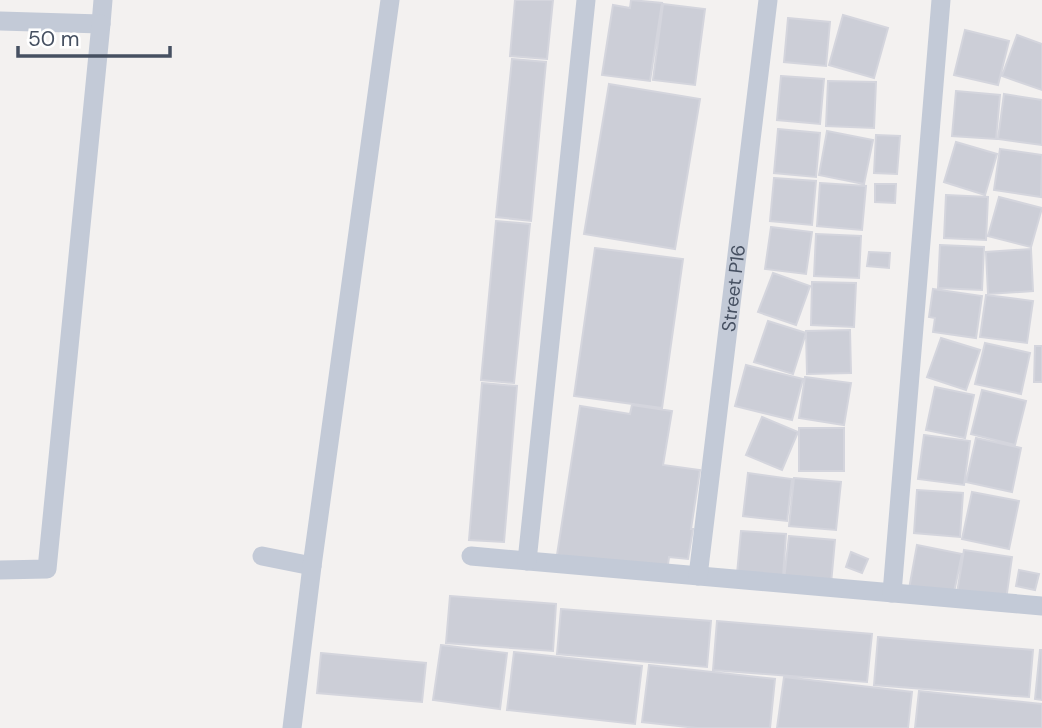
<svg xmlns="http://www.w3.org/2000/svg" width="1042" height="728" viewBox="0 0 1042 728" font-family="'DM Sans',sans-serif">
<rect width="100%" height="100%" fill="#f3f1f0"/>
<path fill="#ccced7" stroke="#d4d5dd" stroke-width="2" d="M 515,0 L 553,0 L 547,59 L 510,56 Z
M 631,0 L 662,3 L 650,81 L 602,75 L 613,5 L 630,8 Z
M 663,4 L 705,9 L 695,85 L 653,80 Z
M 843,15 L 888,28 L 874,78 L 829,65 Z
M 788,18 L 830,22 L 826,66 L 784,62 Z
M 965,30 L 1009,41 L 998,85 L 954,75 Z
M 1017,35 L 1042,44 L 1042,90 L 1002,76 Z
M 512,59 L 546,62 L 531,221 L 496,217 Z
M 781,76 L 824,79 L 820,124 L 777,120 Z
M 828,81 L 876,82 L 874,128 L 826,126 Z
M 609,84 L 700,99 L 675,249 L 584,234 Z
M 956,91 L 1000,95 L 996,139 L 952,136 Z
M 1004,94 L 1042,100 L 1042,145 L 998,139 Z
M 778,129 L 820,133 L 816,177 L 774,173 Z
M 827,131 L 873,140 L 864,184 L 819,175 Z
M 876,135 L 900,136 L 897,174 L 874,173 Z
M 956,142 L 997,154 L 985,195 L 944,182 Z
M 1000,149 L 1042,155 L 1041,197 L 994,190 Z
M 774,178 L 816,181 L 812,225 L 770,221 Z
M 820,183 L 866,186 L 862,230 L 817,226 Z
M 875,184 L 896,184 L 895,203 L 875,202 Z
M 946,195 L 988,197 L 986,240 L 944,238 Z
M 999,197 L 1042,208 L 1031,247 L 988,236 Z
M 496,221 L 530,224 L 514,383 L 481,380 Z
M 771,227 L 812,232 L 806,274 L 765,269 Z
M 816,234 L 861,236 L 859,278 L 814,276 Z
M 940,245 L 984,247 L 982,290 L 938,288 Z
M 595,248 L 683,259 L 662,408 L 574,396 Z
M 1031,249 L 1033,291 L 988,294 L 986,252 Z
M 869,252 L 890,253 L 889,268 L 867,266 Z
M 773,273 L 810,286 L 796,325 L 758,312 Z
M 812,282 L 856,283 L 854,327 L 811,325 Z
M 933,289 L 982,296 L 976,338 L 933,332 L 935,318 L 929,317 Z
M 986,295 L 1033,301 L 1027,343 L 980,337 Z
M 768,321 L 806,333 L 793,374 L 754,362 Z
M 850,330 L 851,373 L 807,374 L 806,331 Z
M 941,338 L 980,350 L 966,390 L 927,377 Z
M 985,343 L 1030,353 L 1021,394 L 975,384 Z
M 1035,346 L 1042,346 L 1042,382 L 1034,382 Z
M 746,365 L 803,379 L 792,420 L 735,406 Z
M 805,377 L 851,383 L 844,425 L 799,418 Z
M 482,383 L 517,386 L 504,542 L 469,540 Z
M 935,387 L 974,395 L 965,438 L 926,430 Z
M 982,390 L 1026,401 L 1015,445 L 971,434 Z
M 632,405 L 672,411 L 663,465 L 700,470 L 691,529 L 693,529 L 688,559 L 669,557 L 667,571 L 557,555 L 580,406 L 630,414 Z
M 762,417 L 798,432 L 782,470 L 746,455 Z
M 799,428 L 844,428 L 844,471 L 799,471 Z
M 924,435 L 970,441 L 964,485 L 918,479 Z
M 976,438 L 1021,448 L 1012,492 L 966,482 Z
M 748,473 L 792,479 L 787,521 L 743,516 Z
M 794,478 L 841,482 L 836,530 L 789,526 Z
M 917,490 L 963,493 L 960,537 L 914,533 Z
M 972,492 L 1019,501 L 1009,549 L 962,539 Z
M 741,531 L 786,534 L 783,577 L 737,574 Z
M 789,536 L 835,540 L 831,584 L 784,580 Z
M 917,545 L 962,554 L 953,597 L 909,589 Z
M 964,550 L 1012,557 L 1006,600 L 957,593 Z
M 851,552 L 868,559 L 862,573 L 846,567 Z
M 1019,570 L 1039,574 L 1035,590 L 1016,586 Z
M 450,596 L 556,604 L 553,651 L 446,643 Z
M 561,609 L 711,621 L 707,667 L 557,654 Z
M 717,621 L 872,634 L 867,682 L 713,670 Z
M 878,637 L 1033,650 L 1029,697 L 874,685 Z
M 441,645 L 507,653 L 500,709 L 433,700 Z
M 1040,650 L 1042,650 L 1042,700 L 1035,699 Z
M 514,652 L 642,666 L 635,724 L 507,710 Z
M 321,653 L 426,663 L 422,702 L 317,693 Z
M 649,665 L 775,679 L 770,728 L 697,728 L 642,722 Z
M 784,677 L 912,692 L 908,728 L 777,728 Z
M 919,691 L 1042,704 L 1042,728 L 915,728 Z"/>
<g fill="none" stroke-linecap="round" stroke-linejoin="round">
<g stroke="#c3cad7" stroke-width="19">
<path d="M 0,21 L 101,24 L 103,0"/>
<path d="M 262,556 L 312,566"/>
<path d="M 471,556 L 1042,606"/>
<path d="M 527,561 L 586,0"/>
<path d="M 0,570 L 47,569 L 101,24"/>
<path id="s1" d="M 698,576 L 768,0"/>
<path d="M 892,593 L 941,0"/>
<path d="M 292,728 L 312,566 L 390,0"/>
</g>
</g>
<g text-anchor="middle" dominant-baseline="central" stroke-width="5" stroke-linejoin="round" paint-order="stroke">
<g font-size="19" fill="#465061" stroke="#fff">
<text stroke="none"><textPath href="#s1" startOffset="290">Street P16</textPath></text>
</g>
</g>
<path d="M18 46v10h152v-10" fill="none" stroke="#465061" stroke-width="3.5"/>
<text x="28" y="46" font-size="21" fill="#465061" stroke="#ffffff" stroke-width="5" paint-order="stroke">50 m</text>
</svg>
